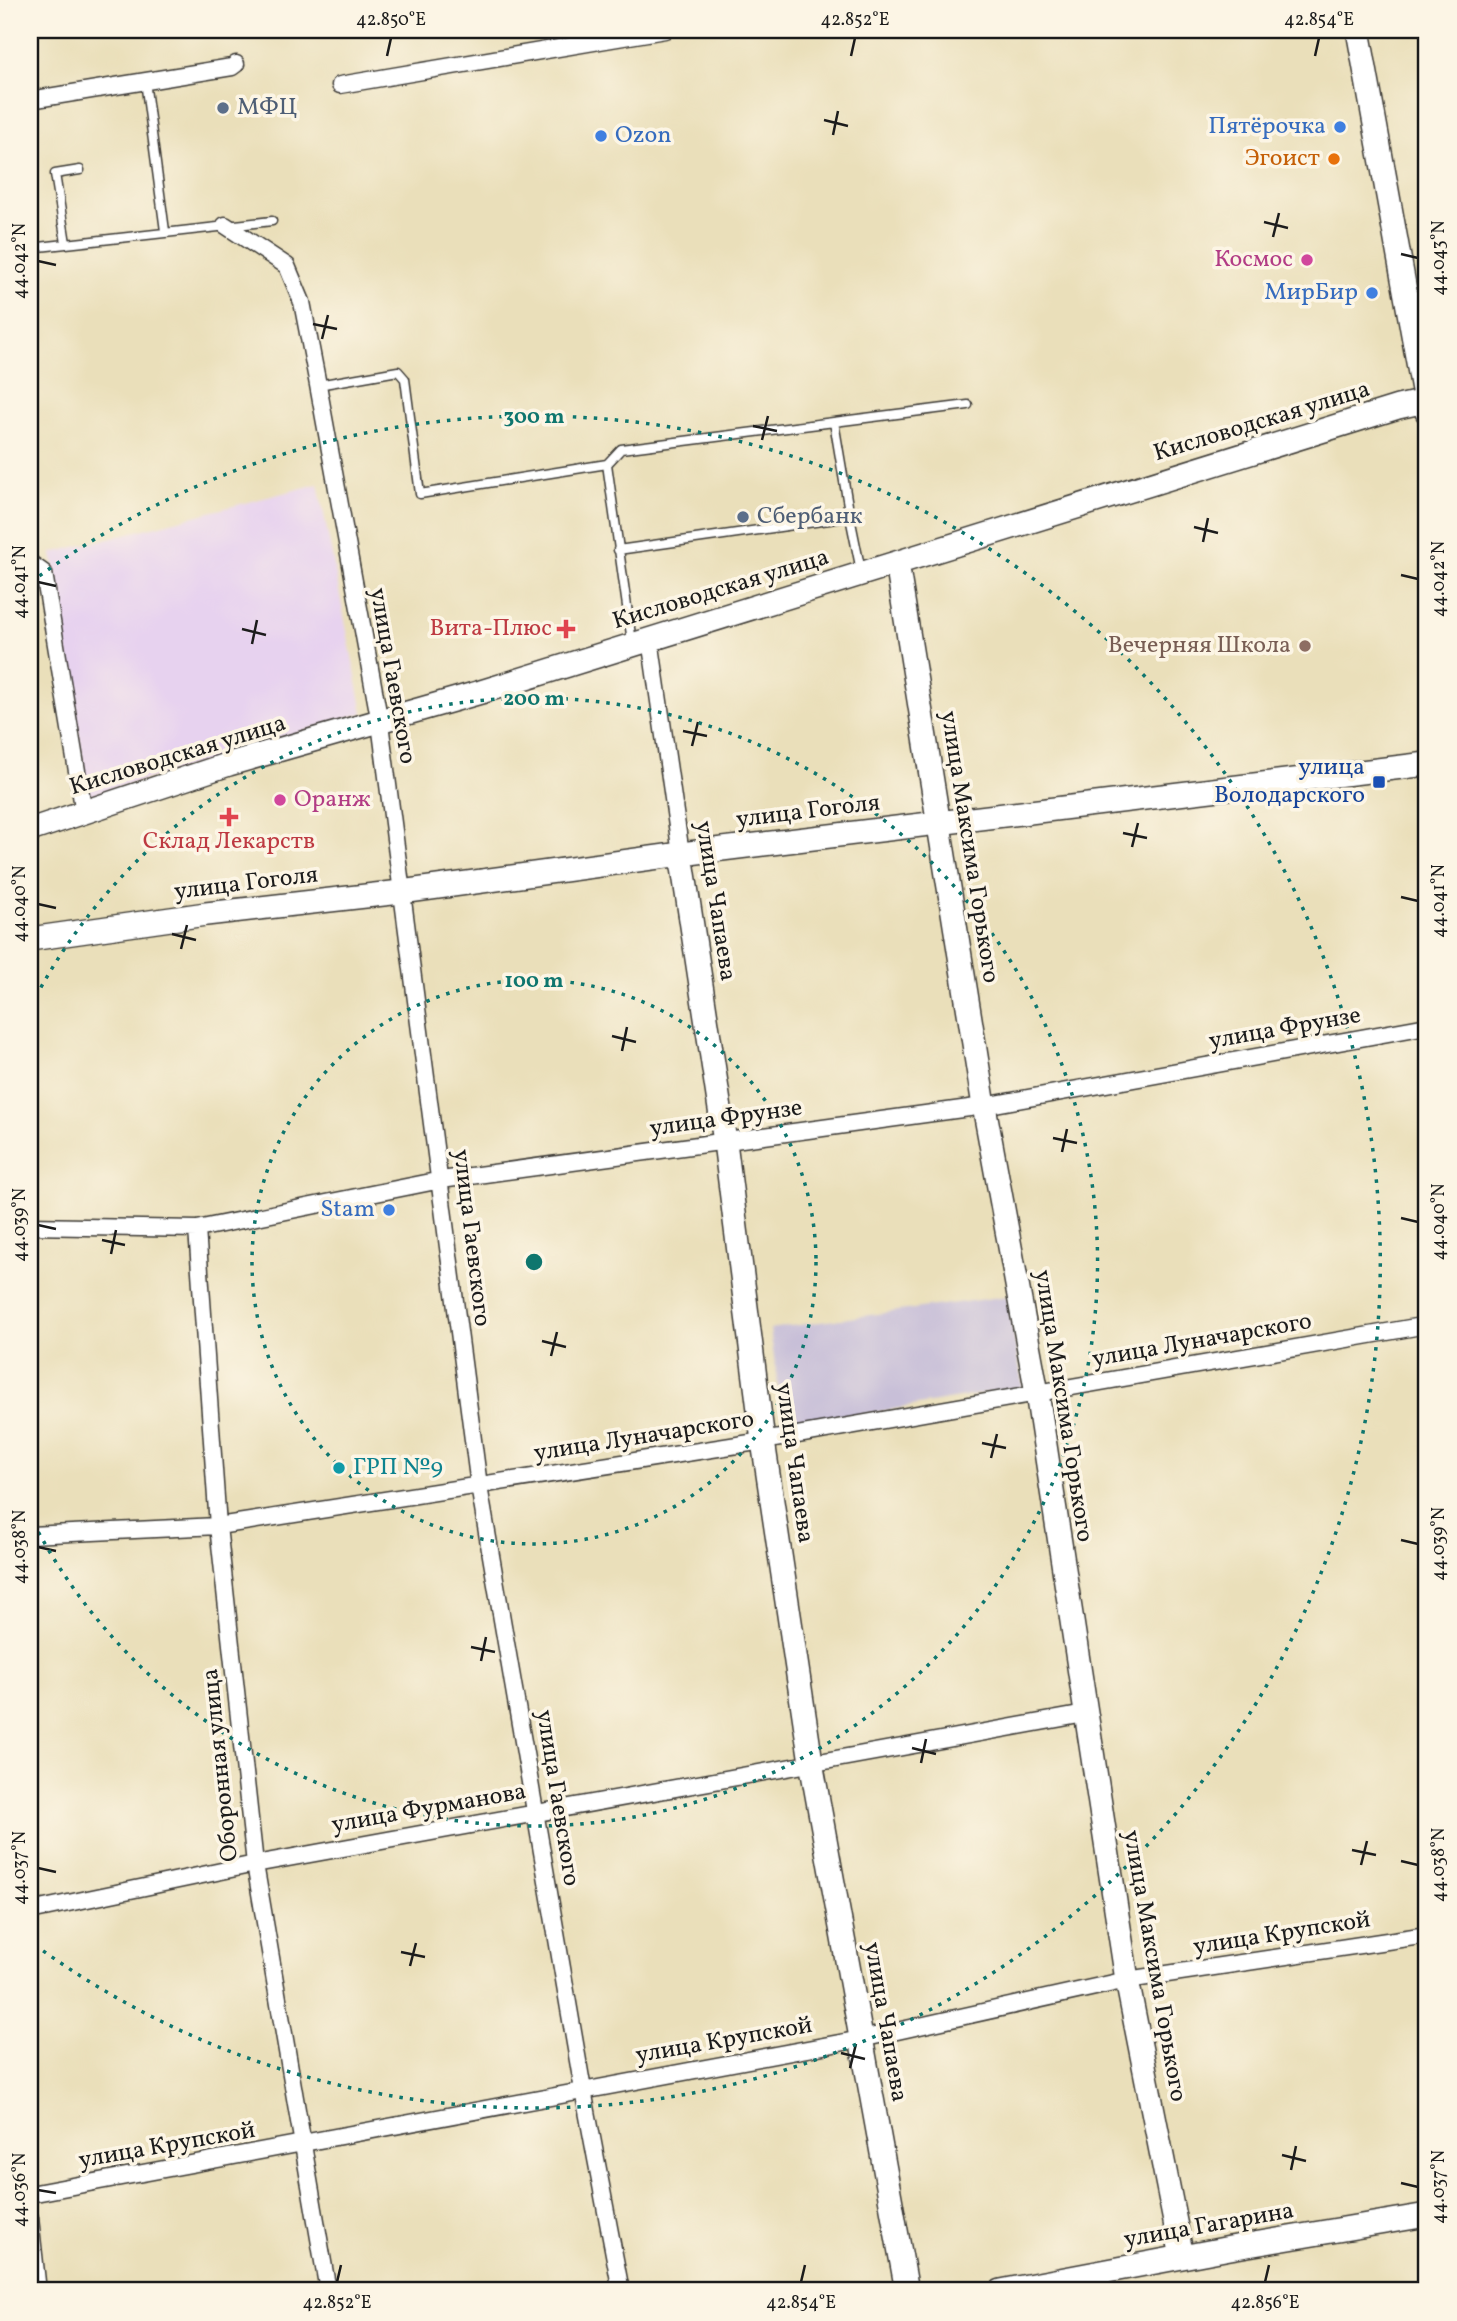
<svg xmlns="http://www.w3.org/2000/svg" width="1457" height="2321" viewBox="0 0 1457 2321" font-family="Vollkorn,serif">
<rect width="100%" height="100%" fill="#fcf5e5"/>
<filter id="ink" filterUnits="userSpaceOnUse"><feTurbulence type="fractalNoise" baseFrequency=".0143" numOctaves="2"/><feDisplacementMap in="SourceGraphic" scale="14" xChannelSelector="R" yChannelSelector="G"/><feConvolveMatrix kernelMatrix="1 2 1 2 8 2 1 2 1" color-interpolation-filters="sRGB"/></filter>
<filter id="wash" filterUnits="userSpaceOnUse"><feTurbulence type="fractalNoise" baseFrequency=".00686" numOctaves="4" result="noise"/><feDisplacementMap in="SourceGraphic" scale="28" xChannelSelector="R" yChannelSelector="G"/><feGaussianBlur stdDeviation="1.57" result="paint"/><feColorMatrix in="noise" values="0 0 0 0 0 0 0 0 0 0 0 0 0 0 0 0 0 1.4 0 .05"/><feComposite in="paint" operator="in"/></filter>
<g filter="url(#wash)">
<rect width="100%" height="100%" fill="#eadfba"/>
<path fill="#e7d2ef" d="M 318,484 L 363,713 L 88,797 L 52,553 Z"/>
<path fill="#c8bfd8" d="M 1007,1296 L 1023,1387 L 784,1428 L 770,1329 Z"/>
</g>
<g filter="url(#ink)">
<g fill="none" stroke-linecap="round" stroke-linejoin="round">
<defs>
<path id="lane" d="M 145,81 L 165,231
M 66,243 L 55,174 L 80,170
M 30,248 L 272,221
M 318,385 L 398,371 L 405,379 L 420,494 L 607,464 L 621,449 L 968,405
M 834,422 L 850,517 L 861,571
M 607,464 L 632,642
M 618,550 L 850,517"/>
<path id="street" d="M 340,85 L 665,30
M 30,100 L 232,67 L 236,64
M 225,225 L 287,266 L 302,302 L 318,385 L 380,723 L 479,1486 L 583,2090 L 621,2291
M 30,563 L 44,573 L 84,813
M 650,639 L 681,854
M 30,1226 L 197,1229 L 441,1180 L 984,1106 L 1427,1026
M 197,1229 L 218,1526 L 255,1864 L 328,2291
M 30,1535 L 218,1526 L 763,1441 L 1427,1325
M 30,1911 L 255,1864 L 1085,1714
M 30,2194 L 861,2039 L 1127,1980 L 1427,1935
M 30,2218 L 38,2291"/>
<path id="secondary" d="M 1358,30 L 1427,412
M 897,563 L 984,1106 L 1037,1393 L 1127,1980 L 1182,2257
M 30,830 L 229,764 L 481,692 L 1398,407 L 1425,401
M 681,854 L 725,1142 L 763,1441 L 811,1762 L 907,2291
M 30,939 L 206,914 L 401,892 L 681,854 L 1427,764
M 1001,2291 L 1230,2248 L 1427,2215"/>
</defs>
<use href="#lane" stroke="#3b3934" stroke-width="11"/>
<use href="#street" stroke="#3b3934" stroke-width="19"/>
<use href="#secondary" stroke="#3b3934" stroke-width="26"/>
<use href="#lane" stroke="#fff" stroke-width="8"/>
<use href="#street" stroke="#fff" stroke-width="16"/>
<use href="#secondary" stroke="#fff" stroke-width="23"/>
</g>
</g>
<path fill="none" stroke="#1c1c1c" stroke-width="2.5" d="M 387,56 L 391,38M 851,56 L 855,38M 1315,56 L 1319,38M 824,120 L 848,126M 833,135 L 838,111M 1264,222 L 1288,228M 1273,237 L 1279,213M 1401,254 L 1418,258M 38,261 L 56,265M 313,324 L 337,329M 322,339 L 328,315M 753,426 L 777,431M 762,440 L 768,416M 1194,527 L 1218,533M 1203,542 L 1208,518M 1401,575 L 1418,579M 38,582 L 56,586M 242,629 L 266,635M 252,644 L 257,620M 683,731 L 707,736M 692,746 L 698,722M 1123,833 L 1147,838M 1132,847 L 1138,823M 1401,897 L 1418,901M 38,904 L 56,908M 172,934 L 196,940M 181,949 L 187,925M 612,1036 L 636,1042M 622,1051 L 627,1027M 1053,1138 L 1077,1143M 1062,1152 L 1067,1129M 1401,1218 L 1418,1222M 38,1225 L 56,1229M 102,1240 L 125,1245M 111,1254 L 116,1230M 542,1341 L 566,1347M 551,1356 L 557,1332M 982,1443 L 1006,1448M 991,1458 L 997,1434M 1401,1540 L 1418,1544M 38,1547 L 56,1551M 471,1647 L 495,1652M 481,1661 L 486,1637M 912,1748 L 936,1754M 921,1763 L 926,1739M 1352,1850 L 1376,1855M 1401,1861 L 1418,1865M 1361,1865 L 1367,1841M 38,1868 L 56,1872M 401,1952 L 425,1957M 410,1966 L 416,1943M 841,2053 L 865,2059M 850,2068 L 856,2044M 1282,2155 L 1306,2161M 1291,2170 L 1296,2146M 1401,2183 L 1418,2187M 38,2190 L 56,2193M 337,2282 L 341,2265M 801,2282 L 805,2265M 1265,2282 L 1269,2265"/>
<g fill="none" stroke="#0f766e" stroke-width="3.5" stroke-dasharray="3.5 7">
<circle cx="534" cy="1262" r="282"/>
<path d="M31 1006A564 564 0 1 1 31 1518"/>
<path d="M31 582A846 846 0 1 1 31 1942"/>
</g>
<g fill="#5c6f8a" stroke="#fcf5e5" stroke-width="2.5">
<circle cx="223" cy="108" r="7"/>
<circle cx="743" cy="517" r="7"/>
</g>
<g fill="#3f7fe0" stroke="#fcf5e5" stroke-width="2.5">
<circle cx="1340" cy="127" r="7"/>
<circle cx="601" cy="136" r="7"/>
<circle cx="1372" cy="293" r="7"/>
<circle cx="389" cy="1210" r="7"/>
</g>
<circle fill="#e8710a" stroke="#fcf5e5" stroke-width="2.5" cx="1334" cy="159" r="7"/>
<g fill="#d1479c" stroke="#fcf5e5" stroke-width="2.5">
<circle cx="1307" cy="260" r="7"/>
<circle cx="280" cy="800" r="7"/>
</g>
<g fill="#e0444e" stroke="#fcf5e5" stroke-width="2.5">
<path d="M562.5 618.5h7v7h7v7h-7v7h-7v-7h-7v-7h7z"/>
<path d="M225.5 806.5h7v7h7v7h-7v7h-7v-7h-7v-7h7z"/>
</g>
<circle fill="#8d6e63" stroke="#fcf5e5" stroke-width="2.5" cx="1305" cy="646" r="7"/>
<rect fill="#1a4fb4" stroke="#fcf5e5" stroke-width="2.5" x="1372" y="775" width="14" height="14" rx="3.5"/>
<circle fill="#0f9aa8" stroke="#fcf5e5" stroke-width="2.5" cx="339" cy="1468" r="7"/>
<g text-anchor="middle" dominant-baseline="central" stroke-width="7" stroke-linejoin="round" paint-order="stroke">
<g font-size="24" fill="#4e5e75" stroke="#fcf5e5" text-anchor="start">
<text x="237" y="108">МФЦ</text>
<text x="757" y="517">Сбербанк</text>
</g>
<g font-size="24" fill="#366cbe" stroke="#fcf5e5" text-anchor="end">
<text x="1326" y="127">Пятёрочка</text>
<text x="615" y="136" text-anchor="start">Ozon</text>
<text x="1358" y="293">МирБир</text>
<text x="375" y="1210">Stam</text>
</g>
<g font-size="24" fill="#c56008" stroke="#fcf5e5" text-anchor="end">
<text x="1320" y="159">Эгоист</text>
</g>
<g font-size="24" fill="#b23c85" stroke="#fcf5e5" text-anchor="end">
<text x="1293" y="260">Космос</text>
<text x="294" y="800" text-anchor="start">Оранж</text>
</g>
<g font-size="24" fill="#1c1c1c" stroke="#fcf5e5">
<text transform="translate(1262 422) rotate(-17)">Кисловодская улица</text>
<text transform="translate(721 590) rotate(-17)">Кисловодская улица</text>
<text transform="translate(392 676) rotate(80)">улица Гаевского</text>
<text transform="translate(178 756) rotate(-17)">Кисловодская улица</text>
<text transform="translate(808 812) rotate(-7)">улица Гоголя</text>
<text transform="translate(969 847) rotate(81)">улица Максима Горького</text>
<text transform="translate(246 884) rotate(-7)">улица Гоголя</text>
<text transform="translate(715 901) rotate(81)">улица Чапаева</text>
<text transform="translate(1285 1029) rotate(-10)">улица Фрунзе</text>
<text transform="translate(726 1119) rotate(-8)">улица Фрунзе</text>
<text transform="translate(471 1238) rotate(83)">улица Гаевского</text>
<text transform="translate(1202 1341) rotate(-10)">улица Луначарского</text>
<text transform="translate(1063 1406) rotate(81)">улица Максима Горького</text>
<text transform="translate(644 1437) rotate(-9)">улица Луначарского</text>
<text transform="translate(794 1463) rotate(82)">улица Чапаева</text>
<text transform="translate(221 1765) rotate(-96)">Оборонная улица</text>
<text transform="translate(557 1798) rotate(81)">улица Гаевского</text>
<text transform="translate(429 1809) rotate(-10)">улица Фурманова</text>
<text transform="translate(1282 1934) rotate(-9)">улица Крупской</text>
<text transform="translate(1154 1966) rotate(80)">улица Максима Горького</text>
<text transform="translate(885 2022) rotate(80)">улица Чапаева</text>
<text transform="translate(724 2041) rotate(-10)">улица Крупской</text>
<text transform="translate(167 2146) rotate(-10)">улица Крупской</text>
<text transform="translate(1209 2226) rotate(-10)">улица Гагарина</text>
</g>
<g font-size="24" fill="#be3a42" stroke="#fcf5e5" text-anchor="end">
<text x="552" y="629">Вита-Плюс</text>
<text x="229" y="842" text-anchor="middle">Склад Лекарств</text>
</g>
<g font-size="24" fill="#785e54" stroke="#fcf5e5" text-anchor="end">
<text x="1291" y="646">Вечерняя Школа</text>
</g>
<g font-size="24" fill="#164399" stroke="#fcf5e5" text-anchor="end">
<text x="1365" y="768">улица<tspan x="1365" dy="28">Володарского</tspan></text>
</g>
<g font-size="24" fill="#0d838f" stroke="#fcf5e5" text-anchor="start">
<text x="353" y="1468">ГРП №9</text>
</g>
</g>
<circle cx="534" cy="1262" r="10" fill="#0f766e" stroke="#fcf5e5" stroke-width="3.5"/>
<g font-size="21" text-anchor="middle" font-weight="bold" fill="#0f766e" stroke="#fcf5e5" stroke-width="7" stroke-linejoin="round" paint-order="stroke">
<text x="534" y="423">300 m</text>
<text x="534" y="705">200 m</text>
<text x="534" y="987">100 m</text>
</g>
<rect width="1457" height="2321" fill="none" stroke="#fcf5e5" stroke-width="77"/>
<rect x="38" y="38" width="1380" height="2244" fill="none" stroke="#1c1c1c" stroke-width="2.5"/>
<g font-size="18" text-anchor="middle" fill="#1c1c1c">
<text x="391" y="25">42.850°E</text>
<text x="855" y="25">42.852°E</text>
<text x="1319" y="25">42.854°E</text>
<text transform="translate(1438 258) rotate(-90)" y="6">44.043°N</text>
<text transform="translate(19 261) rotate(-90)" y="6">44.042°N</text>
<text transform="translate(1438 579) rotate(-90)" y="6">44.042°N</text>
<text transform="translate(19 582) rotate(-90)" y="6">44.041°N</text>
<text transform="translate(1438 901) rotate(-90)" y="6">44.041°N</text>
<text transform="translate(19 904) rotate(-90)" y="6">44.040°N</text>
<text transform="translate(1438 1222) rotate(-90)" y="6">44.040°N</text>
<text transform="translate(19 1225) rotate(-90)" y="6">44.039°N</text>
<text transform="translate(1438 1544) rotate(-90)" y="6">44.039°N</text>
<text transform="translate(19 1547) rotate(-90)" y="6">44.038°N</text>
<text transform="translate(1438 1865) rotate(-90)" y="6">44.038°N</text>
<text transform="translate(19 1868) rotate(-90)" y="6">44.037°N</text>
<text transform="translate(1438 2187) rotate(-90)" y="6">44.037°N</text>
<text transform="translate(19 2190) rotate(-90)" y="6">44.036°N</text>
<text x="337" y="2308">42.852°E</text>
<text x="801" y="2308">42.854°E</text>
<text x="1265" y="2308">42.856°E</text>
</g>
</svg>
